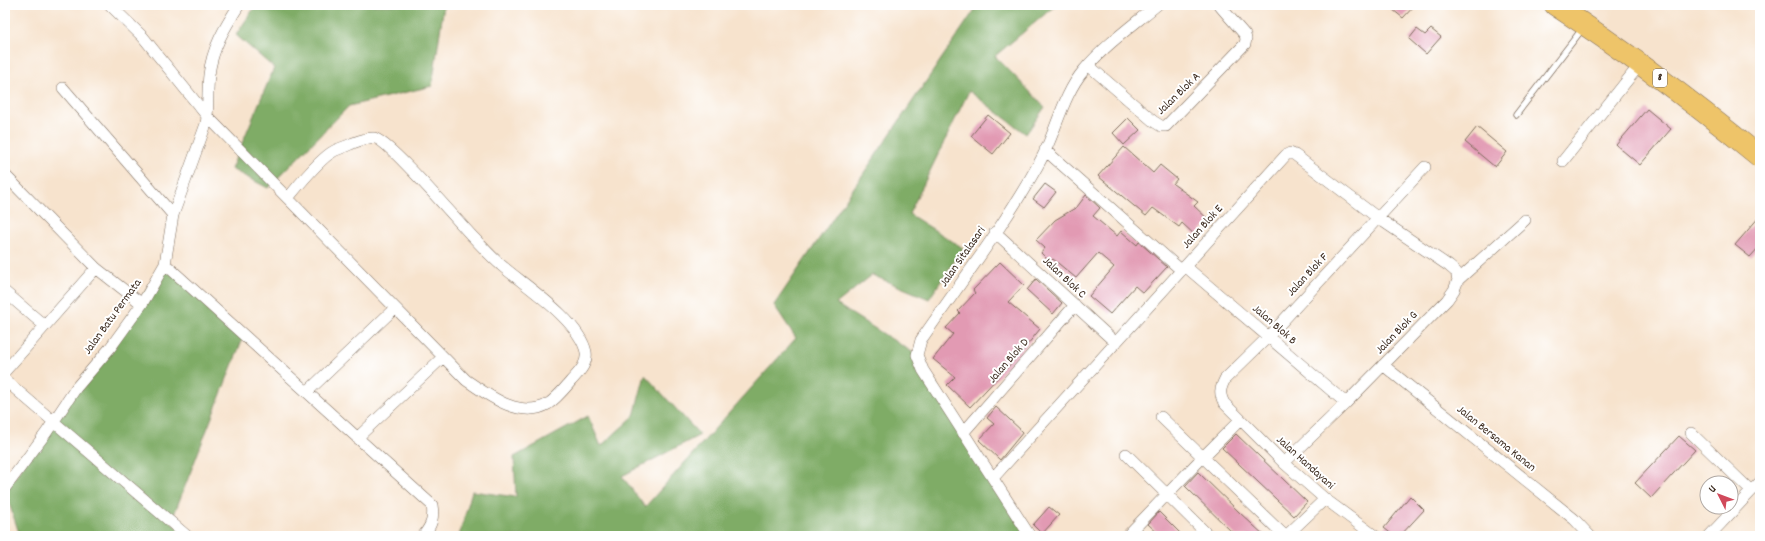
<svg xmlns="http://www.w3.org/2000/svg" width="1765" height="541" font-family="Dekko,sans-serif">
<rect width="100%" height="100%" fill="#fff"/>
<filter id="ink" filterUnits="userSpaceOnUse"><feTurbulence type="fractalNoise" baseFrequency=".025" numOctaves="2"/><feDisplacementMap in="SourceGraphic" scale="8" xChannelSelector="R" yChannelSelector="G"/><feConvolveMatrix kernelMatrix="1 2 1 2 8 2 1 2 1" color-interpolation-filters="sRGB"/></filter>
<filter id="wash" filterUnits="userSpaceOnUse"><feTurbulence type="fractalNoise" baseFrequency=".012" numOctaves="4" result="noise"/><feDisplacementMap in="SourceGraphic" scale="16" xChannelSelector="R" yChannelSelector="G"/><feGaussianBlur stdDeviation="0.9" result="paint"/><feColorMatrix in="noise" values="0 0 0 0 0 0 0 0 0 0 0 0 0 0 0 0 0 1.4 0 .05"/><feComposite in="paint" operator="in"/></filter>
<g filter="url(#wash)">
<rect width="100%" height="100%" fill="#f7e3cd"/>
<path fill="#7fac66" stroke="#5d6b42" d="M256 5H444L432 86 349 106 268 188 231 169 274 68 236 35Z
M978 5H1056L995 56 1045 107 1026 134 969 91 909 214 963 248 929 299 872 275 836 304 917 355 1030 536H459L472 491 516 497 514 457 588 416 601 446 634 416 645 375 700 435 622 476 645 507 796 338 774 305Z
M165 264 244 335 171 522 187 536H20L5 491Z"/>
<g id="blocks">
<path fill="#e29ab3" d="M1387 5H1415L1403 18Z
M1417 29 1425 35 1431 29 1441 37 1426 54 1409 39Z
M1647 109 1671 129 1640 165 1616 145Z
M988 115 1010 133 993 154 971 136Z
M1128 118 1140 130 1124 145 1113 133Z
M1477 127 1507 152 1495 167 1465 142Z
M1124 147 1153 173 1160 165 1177 179 1173 184 1198 202 1194 206 1210 221 1196 236 1182 223 1179 227 1153 208 1146 216 1098 176Z
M1045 184 1056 192 1044 207 1033 199Z
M1086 195 1100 208 1093 216 1117 236 1121 231 1137 245 1139 242 1167 267 1143 293 1135 286 1110 314 1089 296 1114 267 1098 253 1076 278 1053 259 1050 262 1041 253 1045 248 1036 240 1055 220 1077 207Z
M1760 216V246L1750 257 1735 245Z
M1000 262 1024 285 1008 302 1040 329 1019 355 970 407 947 385 955 377 933 359 953 334 946 328 960 313 958 311 975 293 973 290Z
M1036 279 1062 303 1053 314 1027 290Z
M996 407 1023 432 1000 460 979 440 994 424 987 418Z
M1236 434 1307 502 1294 516 1222 448Z
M1679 436 1695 450 1651 498 1635 483Z
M1198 472 1240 513 1265 536H1236L1185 486Z
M1410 496 1424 510 1400 536H1394L1384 528Z
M1049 507 1059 515 1042 534 1033 525Z
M1159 512 1183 536H1161L1148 524Z"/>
</g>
</g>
<g filter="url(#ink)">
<use href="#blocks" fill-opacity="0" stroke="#7d6b5b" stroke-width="1"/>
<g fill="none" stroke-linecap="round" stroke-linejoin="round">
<defs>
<path id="lane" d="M1516 115 1583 28"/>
<path id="street" d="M110 5 143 37 207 116 466 380C488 395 520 420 548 404 556 399 565 388 571 381 578 373 588 364 586 352 579 320 525 286 501 265 490 256 481 245 471 235 458 221 386 138 374 138 367 137 360 141 353 143 347 146 340 148 334 151 320 158 298 186 288 198
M1088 65 1153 121 1161 126H1166L1245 44 1246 39 1245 35 1219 5
M63 88 173 215
M1045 150 1181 270
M1563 161 1641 63
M5 175 96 268 142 304
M995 232 1116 343
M165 264 432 505C434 518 432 525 423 536
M1185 266 1346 403
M5 292 45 326
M1383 365 1574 519 1590 536
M5 371 96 268
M5 380 187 536
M307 392 395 308
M1161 417 1285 536
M963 433 1075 305
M1691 433 1751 491
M357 438 443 357
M1126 454 1209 536
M1284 463 1346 403 1447 300 1454 290 1458 280 1525 220
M993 478 1286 155 1290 153 1295 155 1378 218 1449 266 1456 272 1458 280
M5 488 46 433 76 388 110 348 142 304 165 264 173 215 206 124C209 108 207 91 209 75 212 48 225 27 239 5
M1030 536 923 370 917 355 921 340C961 282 1004 226 1038 165 1056 135 1061 97 1084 70 1105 45 1132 26 1157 5
M1127 536 1199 461 1240 420
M1286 536 1325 499
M1375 536 1325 499 1284 463 1224 403C1219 393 1220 389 1225 379L1268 337 1425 167
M1709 536 1760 482"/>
<path id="highway" d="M1555 5C1627 52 1694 103 1760 157"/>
</defs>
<use href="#lane" stroke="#7d6b5b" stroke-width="7"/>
<use href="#street" stroke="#7d6b5b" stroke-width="12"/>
<use href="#highway" stroke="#7d6b5b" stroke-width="22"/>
<use href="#lane" stroke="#fff" stroke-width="5.5"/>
<use href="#street" stroke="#fff" stroke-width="11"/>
<use href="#highway" stroke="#eec469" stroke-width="21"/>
</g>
</g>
<g text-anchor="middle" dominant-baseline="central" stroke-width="4" stroke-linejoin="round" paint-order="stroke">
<rect fill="#fff" stroke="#766a62" stroke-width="1" x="1653" y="69" width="14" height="18" rx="3"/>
<g font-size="11" font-weight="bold" fill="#3b2a1e">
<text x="1660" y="78">8</text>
</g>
<g font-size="12" fill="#3b2a1e" stroke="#fff">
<text transform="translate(1179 94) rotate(-44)">Jalan Blok A</text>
<text transform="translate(1203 227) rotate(-48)">Jalan Blok E</text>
<text transform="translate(963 257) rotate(-55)">Jalan Sitalasari</text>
<text transform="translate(1308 275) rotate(-47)">Jalan Blok F</text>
<text transform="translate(1064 278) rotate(43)">Jalan Blok C</text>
<text transform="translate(113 317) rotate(-54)">Jalan Batu Permata</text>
<text transform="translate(1274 325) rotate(41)">Jalan Blok B</text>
<text transform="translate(1397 333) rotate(-46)">Jalan Blok G</text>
<text transform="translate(1009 361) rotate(-49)">Jalan Blok D</text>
<text transform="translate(1496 439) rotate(39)">Jalan Bersama Kanan</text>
<text transform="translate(1305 463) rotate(42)">Jalan Handayani</text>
</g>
</g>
<rect width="1765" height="541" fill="none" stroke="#fff" stroke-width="20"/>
<g transform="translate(1719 495) rotate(312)"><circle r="19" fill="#ffffff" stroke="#b1aaa5"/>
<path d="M0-3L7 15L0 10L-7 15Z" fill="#d1495b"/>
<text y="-6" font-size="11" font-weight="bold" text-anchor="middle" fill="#3b2a1e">U</text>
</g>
</svg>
